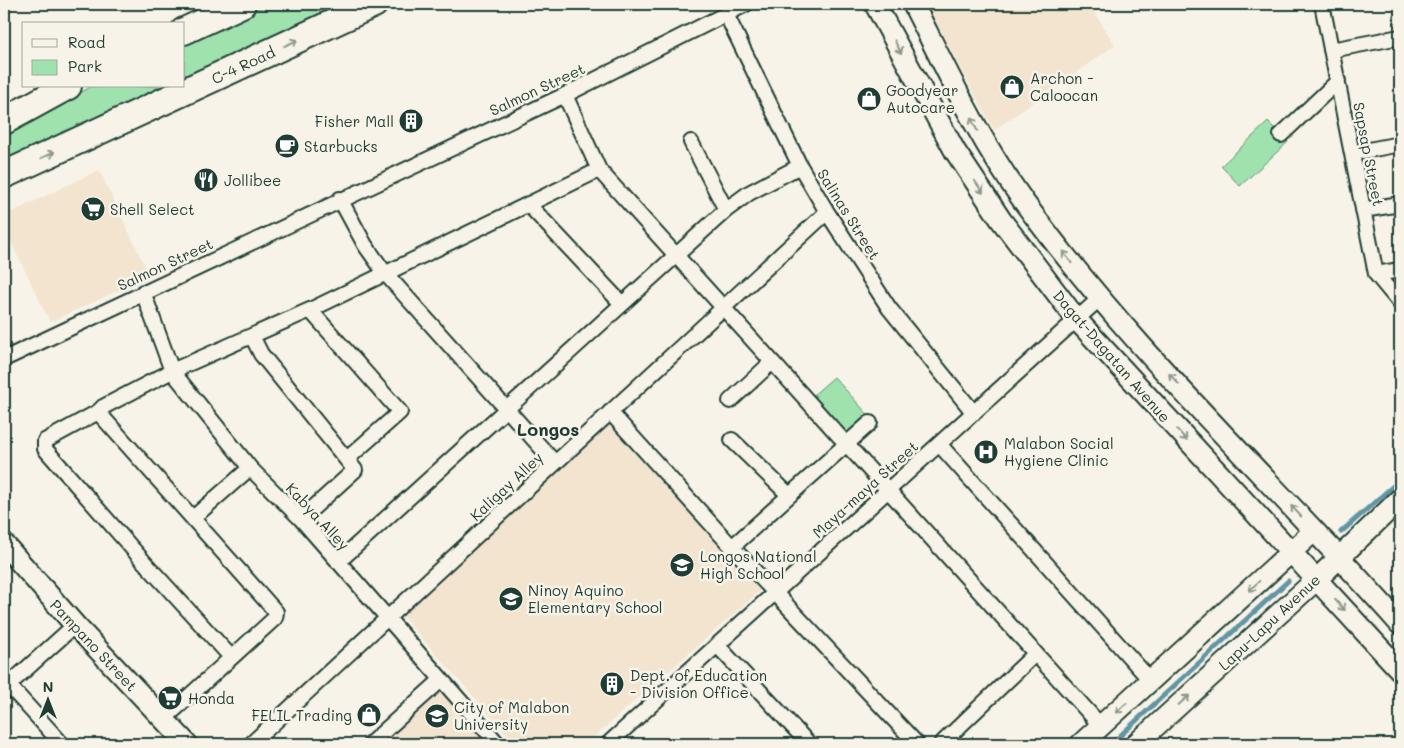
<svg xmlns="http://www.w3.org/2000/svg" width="1404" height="748" font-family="Mali,sans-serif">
<rect width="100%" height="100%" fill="#f7f3e8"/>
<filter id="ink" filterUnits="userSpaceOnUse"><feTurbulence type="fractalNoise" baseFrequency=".02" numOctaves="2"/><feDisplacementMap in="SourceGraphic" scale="10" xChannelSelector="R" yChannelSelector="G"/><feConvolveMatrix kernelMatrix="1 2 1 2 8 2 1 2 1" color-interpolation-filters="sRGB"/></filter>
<g filter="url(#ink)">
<path fill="#f3e4d0" d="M925 4H1089L1115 45 994 130Z
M99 170 150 276 50 322 4 227V216Z
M613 420 762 589 586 744H516L398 611Z
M441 688 489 744H376Z"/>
<path fill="#9fe2ad" stroke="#5f9070" d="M268 4H342L184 79V43Z
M92 86H169L4 165V137Z
M1268 122 1288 142 1240 186 1221 166Z
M834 377 871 418 847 439 810 398Z"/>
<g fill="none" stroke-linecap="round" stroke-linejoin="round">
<path stroke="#6196a4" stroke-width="5" d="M1341 532 1400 480
M1111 744 1288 581"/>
<defs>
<path id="street" d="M1322 4 1376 274 1400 303
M726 14 800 166 827 212 889 308 974 413
M1331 50 1400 37
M565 95 599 170 1101 726
M1281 135 1338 81
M691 142 726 210
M1353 153 1400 144
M340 199 365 245 385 273 555 463
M528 204 622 304
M1363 210 1400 204
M1376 274 1400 270
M143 292 172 371 250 468 301 519 498 744
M310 310 400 412 347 459
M252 336 261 354 355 470 301 519
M4 359 565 95 746 4
M730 401 772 362
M98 412 276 612 275 618 163 720
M610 412 732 547 917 744
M732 440 789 495
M939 444 1151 681
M193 518 250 468
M732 547 870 423
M338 562 726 210 749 193 800 166
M717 645 809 744
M231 657 145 563 45 449V441L98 412 103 407 172 371 310 310 599 170
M4 680 62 744
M4 689 75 625
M251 744 827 212
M370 744 441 680
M608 744 1099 299
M941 744 1035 654"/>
<path id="secondary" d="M875 4 955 151 1001 220 1077 320 1400 670
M913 4C947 71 979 140 1024 202 1135 354 1275 483 1400 624
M4 544 75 625 187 744
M1081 744 1314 531
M1136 744 1316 580 1400 499"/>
<path id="highway" d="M184 31 242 4
M4 121 68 86
M4 175 374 4"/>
</defs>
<use href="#street" stroke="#1f3d34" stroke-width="18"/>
<use href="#secondary" stroke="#1f3d34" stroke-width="24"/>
<use href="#highway" stroke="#1f3d34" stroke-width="30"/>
<use href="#street" stroke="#f7f3e8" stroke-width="14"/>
<use href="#secondary" stroke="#f7f3e8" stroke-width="20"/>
<use href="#highway" stroke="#f7f3e8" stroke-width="26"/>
</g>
<defs><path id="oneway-shaft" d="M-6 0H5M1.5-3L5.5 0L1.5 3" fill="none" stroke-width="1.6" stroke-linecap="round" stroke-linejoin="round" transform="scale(1.25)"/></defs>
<g stroke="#8b988e">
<use href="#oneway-shaft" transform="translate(291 43) rotate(-25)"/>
<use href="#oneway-shaft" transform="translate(898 47) rotate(62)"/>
<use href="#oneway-shaft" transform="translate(974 124) rotate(-117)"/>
<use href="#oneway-shaft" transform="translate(48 155) rotate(-25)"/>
<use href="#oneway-shaft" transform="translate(979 187) rotate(56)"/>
<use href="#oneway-shaft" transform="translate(1067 257) rotate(-128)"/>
<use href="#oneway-shaft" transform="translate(1174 379) rotate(-133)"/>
<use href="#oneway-shaft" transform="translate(1182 435) rotate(48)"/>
<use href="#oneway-shaft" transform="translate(1296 511) rotate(-133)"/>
<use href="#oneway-shaft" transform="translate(1254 586) rotate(137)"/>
<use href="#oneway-shaft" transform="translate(1340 605) rotate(47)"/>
<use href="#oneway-shaft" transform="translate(1184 700) rotate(-42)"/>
<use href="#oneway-shaft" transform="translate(1121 708) rotate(138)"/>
</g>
</g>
<defs>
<symbol id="shop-disc" viewBox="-11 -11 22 22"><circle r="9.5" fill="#1f3d34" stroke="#f7f3e8"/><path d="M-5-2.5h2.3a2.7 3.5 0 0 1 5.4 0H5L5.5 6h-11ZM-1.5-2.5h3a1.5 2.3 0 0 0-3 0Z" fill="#fff"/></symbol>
<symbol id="building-disc" viewBox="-11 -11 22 22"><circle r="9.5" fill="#1f3d34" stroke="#f7f3e8"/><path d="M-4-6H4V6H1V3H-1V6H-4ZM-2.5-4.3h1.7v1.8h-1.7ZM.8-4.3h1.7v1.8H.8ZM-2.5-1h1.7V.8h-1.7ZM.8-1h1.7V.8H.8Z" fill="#fff"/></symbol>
<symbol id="cafe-disc" viewBox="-11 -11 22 22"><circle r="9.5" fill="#1f3d34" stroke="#f7f3e8"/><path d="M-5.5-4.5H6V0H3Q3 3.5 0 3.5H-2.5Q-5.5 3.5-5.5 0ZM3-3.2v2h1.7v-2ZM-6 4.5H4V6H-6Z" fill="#fff"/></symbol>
<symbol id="restaurant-disc" viewBox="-11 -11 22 22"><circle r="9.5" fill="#1f3d34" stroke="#f7f3e8"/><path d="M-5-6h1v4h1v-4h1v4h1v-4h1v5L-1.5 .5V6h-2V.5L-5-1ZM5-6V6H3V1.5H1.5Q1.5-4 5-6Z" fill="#fff"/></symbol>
<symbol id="supermarket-disc" viewBox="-11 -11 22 22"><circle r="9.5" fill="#1f3d34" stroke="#f7f3e8"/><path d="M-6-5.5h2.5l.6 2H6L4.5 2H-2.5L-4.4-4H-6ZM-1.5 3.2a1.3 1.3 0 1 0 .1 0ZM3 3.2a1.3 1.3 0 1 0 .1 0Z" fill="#fff"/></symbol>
<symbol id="hospital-disc" viewBox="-11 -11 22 22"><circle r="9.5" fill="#1f3d34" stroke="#f7f3e8"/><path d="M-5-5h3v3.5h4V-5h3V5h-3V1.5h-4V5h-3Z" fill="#fff"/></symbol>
<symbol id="school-disc" viewBox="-11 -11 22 22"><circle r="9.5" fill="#1f3d34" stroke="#f7f3e8"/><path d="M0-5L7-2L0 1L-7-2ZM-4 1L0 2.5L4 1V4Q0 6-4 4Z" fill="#fff"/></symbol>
<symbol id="university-disc" viewBox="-11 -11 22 22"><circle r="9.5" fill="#1f3d34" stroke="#f7f3e8"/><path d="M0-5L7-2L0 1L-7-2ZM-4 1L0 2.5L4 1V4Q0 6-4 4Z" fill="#fff"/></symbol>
</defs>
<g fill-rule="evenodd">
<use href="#shop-disc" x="998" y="73" width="28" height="28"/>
<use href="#shop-disc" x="855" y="85" width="28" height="28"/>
<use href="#building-disc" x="397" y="107" width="28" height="28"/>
<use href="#cafe-disc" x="273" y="132" width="28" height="28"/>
<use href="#restaurant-disc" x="192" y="166" width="28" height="28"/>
<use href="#supermarket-disc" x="79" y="195" width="28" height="28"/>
<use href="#hospital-disc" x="972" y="438" width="28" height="28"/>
<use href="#school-disc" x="668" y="551" width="28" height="28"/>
<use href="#school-disc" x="497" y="585" width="28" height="28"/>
<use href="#building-disc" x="598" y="670" width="28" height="28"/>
<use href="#supermarket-disc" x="156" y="684" width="28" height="28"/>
<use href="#shop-disc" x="355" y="701" width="28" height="28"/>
<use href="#university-disc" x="423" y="702" width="28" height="28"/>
</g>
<g text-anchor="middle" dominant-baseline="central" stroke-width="5" stroke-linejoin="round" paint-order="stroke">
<g font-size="15" fill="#1f3d34" stroke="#f7f3e8">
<text transform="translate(243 65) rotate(-25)">C-4 Road</text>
<text transform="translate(537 89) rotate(-25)">Salmon Street</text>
<text transform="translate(1369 154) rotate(79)">Sapsap Street</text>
<text transform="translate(849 214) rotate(58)">Salinas Street</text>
<text transform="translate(165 264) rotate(-25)">Salmon Street</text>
<text transform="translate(1112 356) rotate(49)">Dagat-Dagatan Avenue</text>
<text transform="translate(506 486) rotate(-43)">Kaligay Alley</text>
<text transform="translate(865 489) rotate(-42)">Maya-maya Street</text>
<text transform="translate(318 516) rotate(47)">Kabya Alley</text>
<text transform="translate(1269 622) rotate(-43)">Lapu-Lapu Avenue</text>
<text transform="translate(94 645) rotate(47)">Pampano Street</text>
</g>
<g font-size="15" fill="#1f3d34" stroke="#f7f3e8" text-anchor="start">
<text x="1030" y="78">Archon -<tspan x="1030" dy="17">Caloocan</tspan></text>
<text x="886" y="90">Goodyear<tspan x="886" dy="17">Autocare</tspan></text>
<text x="394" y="121" text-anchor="end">Fisher Mall</text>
<text x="304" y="146">Starbucks</text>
<text x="224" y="180">Jollibee</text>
<text x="110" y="209">Shell Select</text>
<text x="1004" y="443">Malabon Social<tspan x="1004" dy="17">Hygiene Clinic</tspan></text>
<text x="700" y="556">Longos National<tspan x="700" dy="17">High School</tspan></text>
<text x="528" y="590">Ninoy Aquino<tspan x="528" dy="17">Elementary School</tspan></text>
<text x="630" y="675">Dept. of Education<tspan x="630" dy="17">- Division Office</tspan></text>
<text x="188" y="698">Honda</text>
<text x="454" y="707">City of Malabon<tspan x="454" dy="17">University</tspan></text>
<text x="352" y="715" text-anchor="end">FELIL Trading</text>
</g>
<g font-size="18" font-weight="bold" fill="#1f3d34" stroke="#f7f3e8">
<text x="548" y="429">Longos</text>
</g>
</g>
<rect width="1404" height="748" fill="none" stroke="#f7f3e8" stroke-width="20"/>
<rect x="10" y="10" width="1384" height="728" fill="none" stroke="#1f3d34" stroke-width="2" filter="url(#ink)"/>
<rect x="22" y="22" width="162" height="65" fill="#f7f3e8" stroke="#a1aaa0"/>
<rect x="32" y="39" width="25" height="8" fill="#f7f3e8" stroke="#a1aaa0"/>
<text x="68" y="48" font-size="15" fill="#1f3d34">Road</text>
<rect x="32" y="60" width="25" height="15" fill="#9fe2ad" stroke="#a1aaa0"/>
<text x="68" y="72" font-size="15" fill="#1f3d34">Park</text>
<g transform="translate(48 700)" stroke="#f7f3e8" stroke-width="4" paint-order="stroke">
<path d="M0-4L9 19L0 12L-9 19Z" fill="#1f3d34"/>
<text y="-8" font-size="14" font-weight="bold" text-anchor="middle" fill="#1f3d34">N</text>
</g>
</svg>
